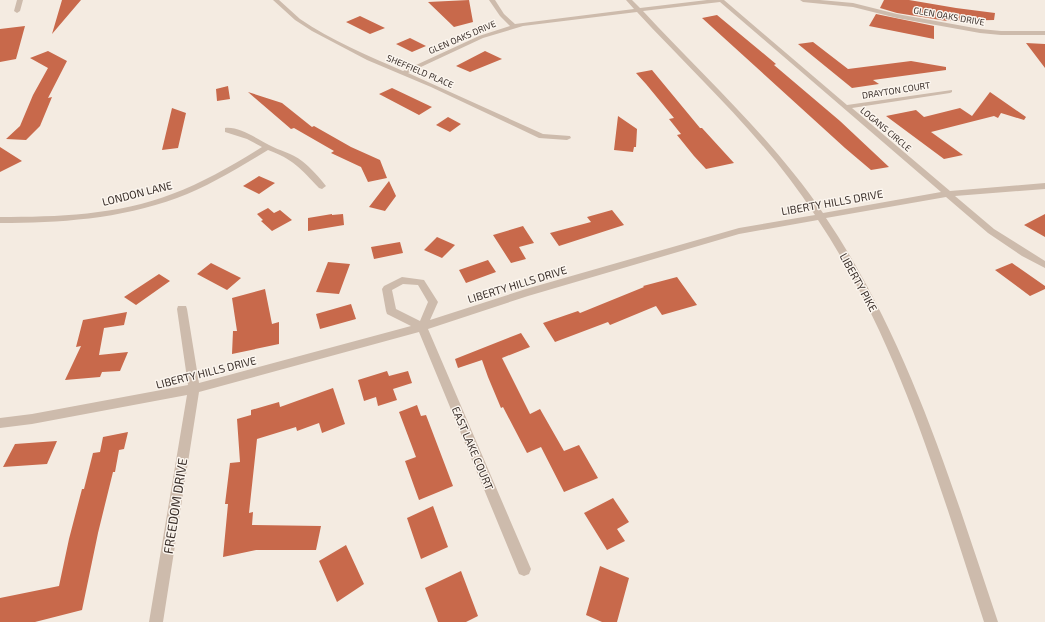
<svg xmlns="http://www.w3.org/2000/svg" width="1045" height="622" font-family="'Exo 2',sans-serif">
<rect width="100%" height="100%" fill="#f4ebe1"/>
<path fill="#c8694b" d="M62 0H81L52 34Z
M469 0 473 22 454 27 428 2Z
M884 0H909L956 8 995 13 994 20 947 21 897 13 880 8Z
M876 14 934 26V39L869 26Z
M717 15 776 64 774 65 840 121 889 167 871 170 845 148 702 18Z
M360 16 385 28 370 34 346 22Z
M25 26 16 59 0 62V29Z
M410 38 426 46 412 52 396 44Z
M813 42 848 69 911 61 946 67V70L873 80 879 84 852 88 798 44Z
M1026 43 1045 44V68Z
M48 51 67 61 48 98 52 97 40 126 26 140 6 139 20 126 33 95 48 68 30 58Z
M485 51 502 59 470 72 456 66Z
M652 70 700 128H702L734 163 706 169 694 156 677 135 681 134 669 119 674 118 646 84 636 73Z
M228 86 230 99 217 101 216 89Z
M392 88 432 107 419 115 379 94Z
M248 92 282 103 312 127 314 126 351 147 380 160 387 178 368 182 361 167 331 153 334 151 294 128 291 129Z
M990 92 1026 117 1024 120 1001 113 998 118 994 116 931 132 963 155 944 159 886 116 916 110 924 117 960 108 972 116Z
M172 108 186 113 178 148 162 150Z
M618 116 637 129 636 147H634L633 152 614 150Z
M448 117 461 124 450 132 436 125Z
M0 147 22 161 0 172Z
M259 176 275 183 259 194 243 186Z
M389 181 396 196 385 211 369 207Z
M268 208 274 213 280 210 292 220 272 231 261 221 263 220 257 214Z
M612 210 624 225 559 246 550 233 591 222 587 217Z
M332 214V215L343 214 344 225 308 231V218Z
M1045 214V237L1024 225Z
M523 226 534 243 519 247 526 259 511 263 493 235Z
M437 237 455 245 442 258 424 250Z
M400 242 403 253 374 259 371 247Z
M488 260 496 272 466 283 459 270Z
M328 262 350 264 339 294 316 292Z
M211 263 241 278 227 290 197 274Z
M1012 263 1045 286V289L1030 296 995 270Z
M159 274 170 281 136 305 124 297Z
M677 277 697 305 662 315 656 306 610 325 608 322 555 342 543 323 578 311 580 313 644 287 643 286Z
M265 289 272 324 279 322V344L232 354 233 331H237L232 298Z
M351 304 356 319 320 329 316 314Z
M127 312 124 325 104 328 99 355 128 352 120 371 102 372 100 377 65 380 81 346 76 347 83 320Z
M521 333 530 347 502 358 530 414 540 409 564 451 579 445 598 478 564 492 541 447 527 453 503 407 501 408 488 377 482 360 458 368 455 359Z
M387 371 389 376 408 371 412 383 393 389 397 400 378 406 376 397 364 401 358 380Z
M333 388 345 424 322 433 319 423 297 431 296 427 257 439 249 513 253 512 252 525 321 526 316 550H256L223 557 228 504H225L230 463 240 462 237 419 251 415V410L279 402 280 407Z
M417 405 421 416 426 415 453 486 419 500 405 461 416 457 399 412Z
M128 432 124 449 119 450 115 472H113L98 533 82 610 35 622H0V598L59 586 69 539 82 489H84L93 453 100 452 103 437Z
M57 441 47 464 3 467 15 444Z
M613 498 629 522 617 529 625 541 607 550 584 513Z
M433 506 448 547 421 559 407 518Z
M346 545 364 584 337 602 319 561Z
M600 566 629 578 617 622H602L586 615Z
M461 571 478 616 466 622H438L425 588Z"/>
<g fill="none" stroke-linecap="round" stroke-linejoin="round">
<path fill="#cdbbac" fill-rule="evenodd" d="M17 0H23L20 11 17 13 14 11Z
M273 0H279C286 6 293 13 300 19 331 40 368 56 403 71L479 36 510 26 500 16 489 0H495L504 14 515 24 634 9 626 0H632L640 8 707 0H724L847 105 952 90V92L950 93 852 108 950 191 1045 183V189L955 196 994 229 1045 261V268L1022 256 988 233 946 197 826 218C909 341 951 483 998 622H984C939 484 899 342 818 220L739 234 528 296 428 329 531 569 529 574 524 576 519 574 419 332 199 392 163 622H149L187 395 32 424 0 428V418L32 414 188 385 177 309 178 306H186L187 309 199 383 411 326 387 314 386 311 382 289 384 286 402 277 424 280 438 302 430 320 526 289 739 228 815 215C766 139 698 78 637 12L523 26 483 38 408 73 543 134 570 136 571 138 567 140 539 138 431 87 367 60 312 31 295 20ZM720 2 941 192 823 213C772 138 704 77 643 11ZM403 284 418 285 428 302 420 321 396 309 392 290Z
M800 0H820L853 3 897 14 980 29 1001 31H1045V35H1001L980 33 897 18 853 7 803 2Z
M225 128C238 126 258 139 269 145 280 151 292 153 302 161 311 168 320 178 326 186L322 189 319 188C301 169 293 159 268 150 238 168 209 186 177 198 120 219 59 223 0 223V217C57 217 118 215 172 194 204 182 233 165 262 147L247 139 225 132Z"/>
</g>
<g text-anchor="middle" dominant-baseline="central" stroke-width="3" stroke-linejoin="round" paint-order="stroke">
<g font-size="9" fill="#3b302b" stroke="#fbf5ee">
<text transform="translate(949 16) rotate(10)">GLEN OAKS DRIVE</text>
<text transform="translate(462 37) rotate(-23)">GLEN OAKS DRIVE</text>
<text transform="translate(420 71) rotate(23)">SHEFFIELD PLACE</text>
<text transform="translate(896 90) rotate(-9)">DRAYTON COURT</text>
<text transform="translate(886 129) rotate(40)">LOGANS CIRCLE</text>
</g>
<g font-size="11" fill="#3b302b" stroke="#fbf5ee">
<text transform="translate(137 193) rotate(-14)">LONDON LANE</text>
<text transform="translate(832 202) rotate(-10)">LIBERTY HILLS DRIVE</text>
<text transform="translate(859 282) rotate(61)">LIBERTY PIKE</text>
<text transform="translate(517 284) rotate(-17)">LIBERTY HILLS DRIVE</text>
<text transform="translate(206 372) rotate(-14)">LIBERTY HILLS DRIVE</text>
<text transform="translate(473 448) rotate(67)">EAST LAKE COURT</text>
</g>
<g font-size="13" fill="#3b302b" stroke="#fbf5ee">
<text transform="translate(175 506) rotate(-81)">FREEDOM DRIVE</text>
</g>
</g>
</svg>
